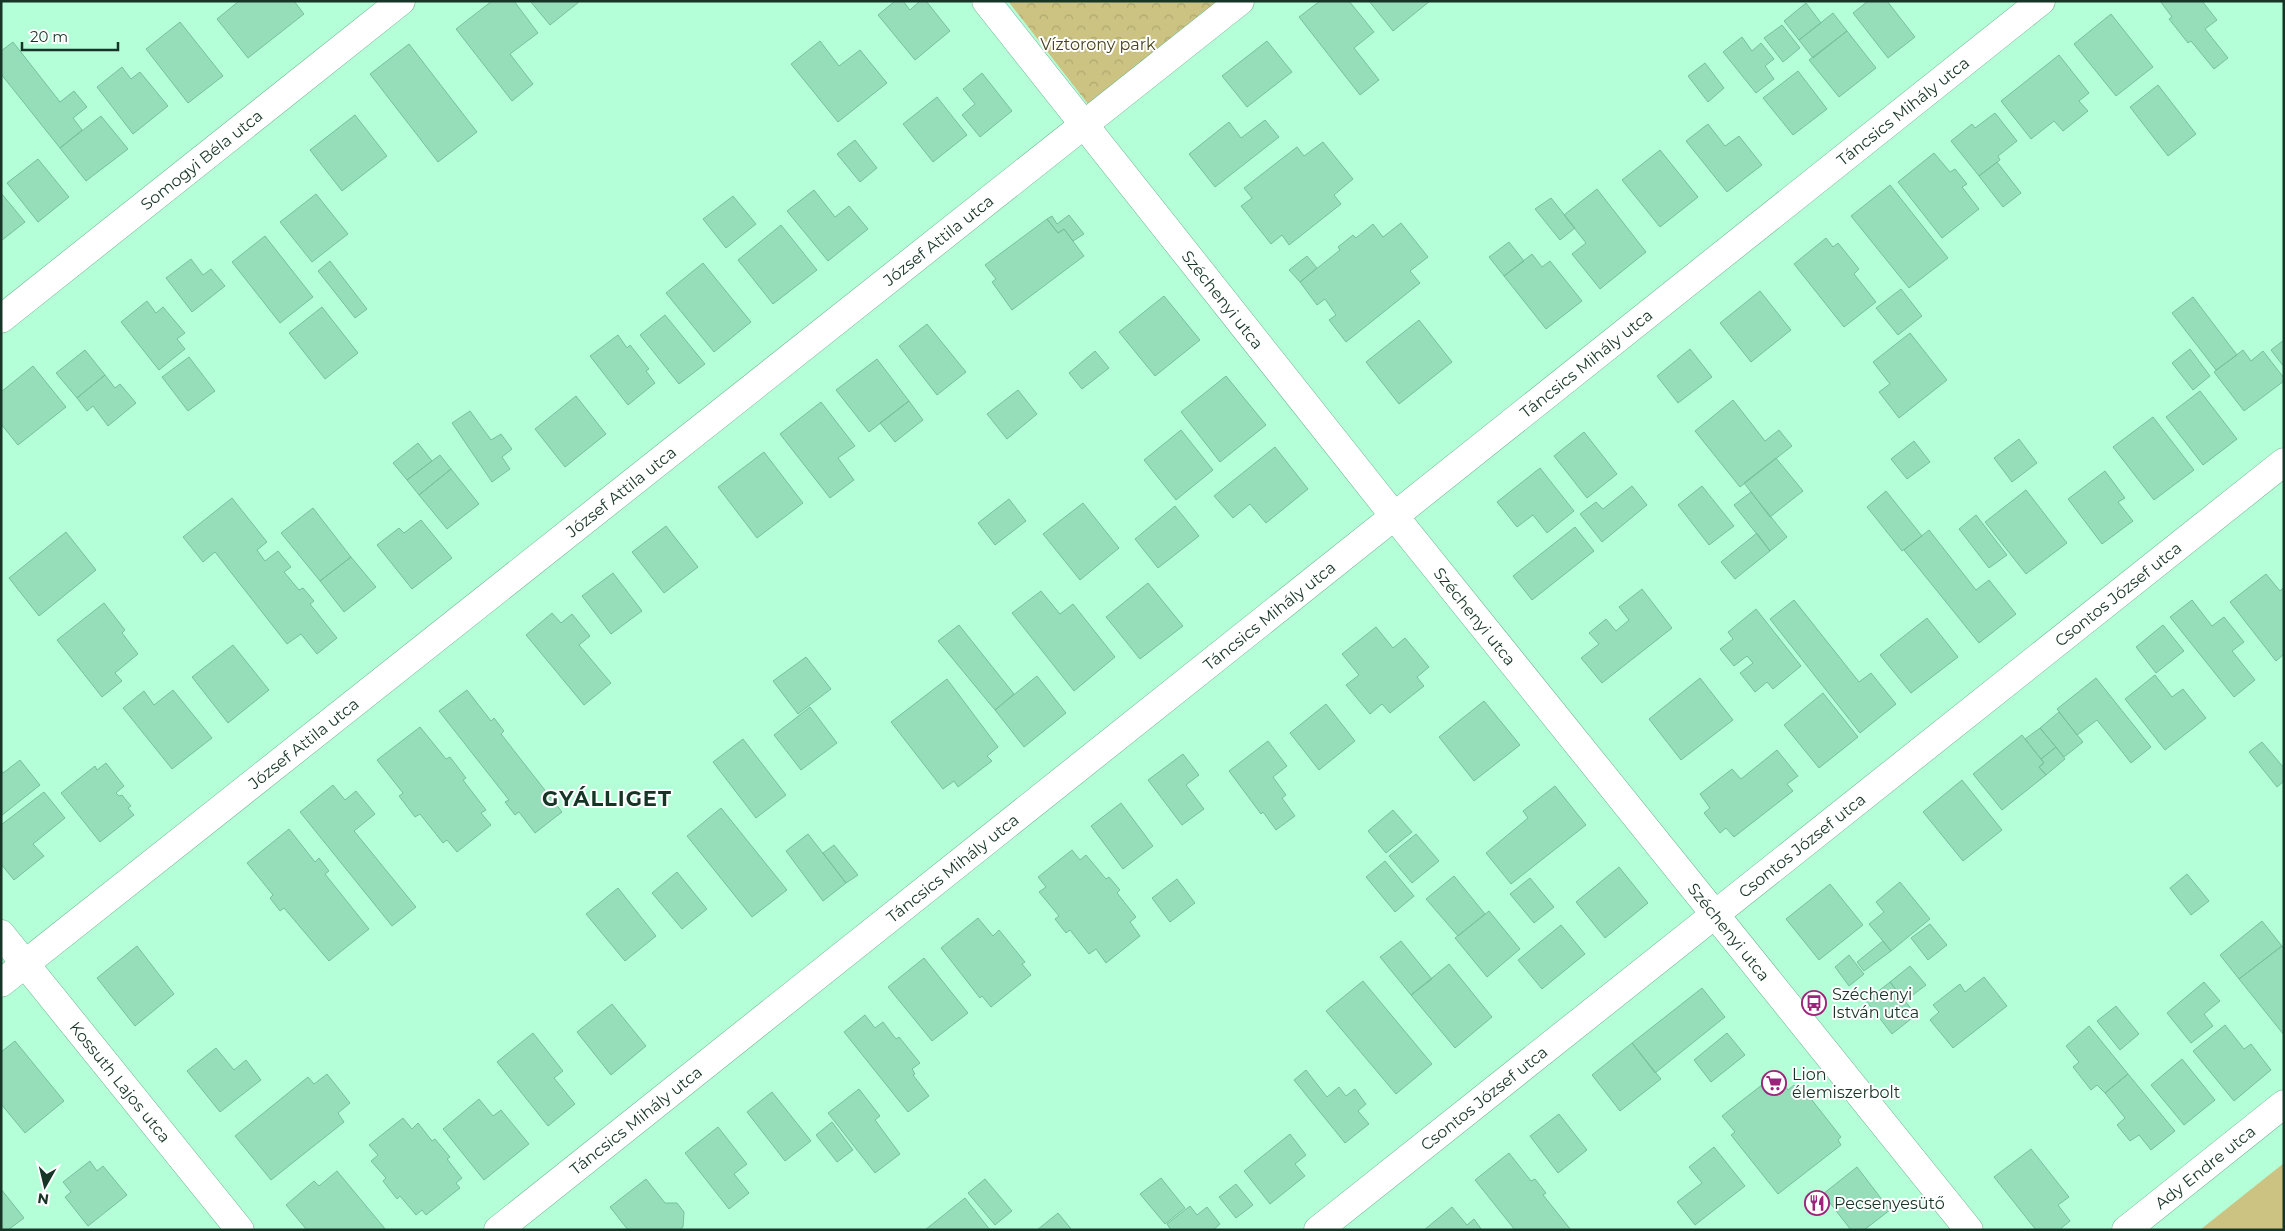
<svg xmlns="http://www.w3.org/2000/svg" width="2285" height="1231" font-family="Montserrat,sans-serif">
<defs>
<pattern id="park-crowns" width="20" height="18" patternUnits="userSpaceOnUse" patternTransform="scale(1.25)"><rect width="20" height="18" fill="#ccc382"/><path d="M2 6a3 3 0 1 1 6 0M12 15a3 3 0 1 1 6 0" fill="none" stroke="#aea870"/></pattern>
</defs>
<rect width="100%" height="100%" fill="#b4fed8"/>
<path fill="#ccc382" d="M2284 1163V1230H2200Z"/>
<path fill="url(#park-crowns)" d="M1008 1H1220L1091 108Z"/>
<path fill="#95deb9" stroke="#77c09c" d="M239 1H294L304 14 248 58 217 19Z
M492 1H514L538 33 510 54 533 84 512 101 456 29Z
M530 1H578L579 2 550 25Z
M895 1H903L910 10 920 1H926L950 31 915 60 878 15Z
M1320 1H1349L1374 32 1354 48 1379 80 1360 95 1299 17Z
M1369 1H1430L1393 31Z
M1868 1H1887L1915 37 1888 58 1853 13Z
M2160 1H2202L2217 20 2205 29 2228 58 2214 69 2191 41 2188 43 2169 19 2172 17Z
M1806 3 1821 23 1799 40 1784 21Z
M1833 13 1847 31 1813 58 1799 40Z
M2111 14 2153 67 2116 96 2074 44Z
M180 22 223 76 188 103 146 49Z
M1782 25 1800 48 1783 62 1764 38Z
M1847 31 1876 68 1839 97 1809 60Z
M1742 37 1752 51 1761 43 1774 59 1765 66 1774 79 1756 93 1723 52Z
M820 41 839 66 860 50 887 83 838 122 791 64Z
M1267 41 1292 72 1247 107 1222 76Z
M13 42 60 102 74 91 87 107 73 118 82 130 60 148 1 74V51Z
M409 44 477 132 438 162 370 74Z
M2059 55 2089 93 2079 101 2088 111 2063 131 2054 121 2031 139 2001 101Z
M1705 63 1724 88 1708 102 1688 76Z
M122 67 131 79 140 72 168 106 133 134 97 87Z
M1798 71 1827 109 1793 135 1763 98Z
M982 73 1012 111 980 137 962 115 975 104 963 89Z
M2158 85 2196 134 2168 156 2130 107Z
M937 97 967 135 933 162 903 124Z
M1995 113 2017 141 1998 156 2000 160 1979 176 1951 141 1972 124 1975 128Z
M355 115 387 156 342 191 310 150Z
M101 116 128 149 86 181 60 148Z
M1265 120 1279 137 1215 187 1189 154 1229 122 1241 138Z
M1708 124 1725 146 1739 136 1762 165 1727 192 1686 141Z
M855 140 877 168 860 182 837 154Z
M1323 142 1353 179 1334 195 1341 204 1289 245 1282 235 1271 244 1241 206 1252 198 1244 188 1297 147 1304 156Z
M1660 150 1698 197 1660 227 1622 180Z
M1934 153 1950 172 1955 169 1967 184 1962 187 1979 209 1942 238 1898 182Z
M38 159 69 197 38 222 7 183Z
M1997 162 2021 193 2003 207 1979 176Z
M1890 185 1948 258 1909 288 1851 216Z
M1597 189 1646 252 1600 289 1572 254 1586 243 1564 215Z
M814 190 835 217 849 206 868 229 828 261 787 211Z
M1 193 25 222 1 241Z
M316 194 348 234 312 262 280 222Z
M733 196 756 224 726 248 703 219Z
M1551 198 1575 228 1560 240 1535 209Z
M1069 215 1084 234 1073 241 1064 229 1058 233 1047 219 1052 216 1057 224Z
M1047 219 1058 233 1064 229 1084 256 1012 310 992 282 996 279 985 265Z
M1401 223 1428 257 1410 271 1420 283 1346 342 1329 320 1336 315 1325 299 1317 305 1300 282 1340 250 1338 247 1353 235 1356 238 1373 224 1383 237Z
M781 225 817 270 773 304 738 260Z
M265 236 313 297 280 323 232 262Z
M1826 238 1833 247 1838 243 1859 269 1854 274 1876 302 1844 327 1794 264Z
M1509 242 1524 261 1504 276 1489 257Z
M1532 254 1542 267 1550 261 1582 301 1546 329 1504 276Z
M1307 256 1317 268 1300 282 1289 270Z
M191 259 203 275 211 269 225 286 192 312 166 278Z
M330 261 367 309 355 318 318 271Z
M703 263 751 322 714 352 666 293Z
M1901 289 1922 316 1898 335 1876 308Z
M1760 291 1791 330 1751 362 1720 323Z
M1164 296 1200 340 1155 376 1119 332Z
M2193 297 2237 355 2216 370 2172 313Z
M147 301 156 313 163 307 185 333 177 339 185 349 159 370 121 322Z
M322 307 358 353 325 379 289 333Z
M665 315 705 364 679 384 640 335Z
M1419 320 1452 362 1399 404 1366 362Z
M927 324 966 372 937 395 899 346Z
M1910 333 1947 380 1899 418 1879 392 1890 384 1873 362Z
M618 335 627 348 630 345 649 369 646 371 655 383 628 405 590 356Z
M2284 340V367L2271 350Z
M1690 349 1712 377 1678 403 1657 376Z
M2190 349 2210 376 2193 390 2172 363Z
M85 350 105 375 77 398 56 373Z
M2243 350 2251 361 2263 351 2284 378V381L2244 411 2214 372Z
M1095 351 1109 368 1082 389 1069 373Z
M189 357 215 391 188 411 162 377Z
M877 359 909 401 869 432 836 390Z
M33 366 66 407 18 445 1 424V392Z
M105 375 115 388 120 384 136 403 108 426 93 406 87 411 77 398Z
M1226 376 1266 425 1220 462 1181 412Z
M1018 390 1037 414 1007 439 987 414Z
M2200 391 2237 439 2203 465 2166 417Z
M576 396 606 434 565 467 535 429Z
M1733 400 1765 441 1779 430 1792 446 1740 487 1695 431Z
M909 401 923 420 895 442 880 423Z
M821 402 855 446 838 458 854 480 830 498 780 434Z
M470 411 491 440 501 434 512 449 502 457 510 469 492 482 452 423Z
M2153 417 2194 470 2154 500 2113 447Z
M1181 430 1213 470 1176 500 1144 460Z
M1584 432 1617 474 1587 498 1554 456Z
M2019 439 2037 463 2012 482 1994 458Z
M1914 441 1930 462 1907 479 1891 459Z
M418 443 432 461 407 480 393 463Z
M1275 447 1308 489 1266 523 1250 504 1233 518 1214 496Z
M764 452 803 503 757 538 718 487Z
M440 455 451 469 419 495 407 480Z
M1776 458 1803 491 1770 517 1744 483Z
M1540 468 1574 511 1547 533 1533 515 1517 527 1497 502Z
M451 469 479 504 447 529 419 495Z
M2105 471 2125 498 2118 502 2133 521 2102 544 2068 499Z
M1632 486 1647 505 1602 542 1580 514 1596 502 1603 509Z
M1702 486 1734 526 1709 545 1678 505Z
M2026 490 2067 543 2026 574 1985 522Z
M1886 491 1922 536 1902 551 1867 507Z
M1751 492 1787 537 1770 551 1734 505Z
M232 498 267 542 257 550 265 561 278 551 291 567 284 572 299 590 303 588 314 601 310 604 337 638 317 654 301 634 287 644 215 552 203 562 183 537Z
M1009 499 1026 521 995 545 978 523Z
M1083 503 1119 548 1080 580 1043 534Z
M1175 506 1199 536 1158 568 1135 539Z
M313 508 351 557 320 581 281 533Z
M1976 515 2007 555 1989 568 1959 529Z
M421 520 452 558 412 589 377 545 399 528 404 533Z
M666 526 698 567 664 593 632 552Z
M1575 527 1594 551 1532 600 1513 576Z
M1929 530 1976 590 1989 580 2016 614 1979 643 1904 550Z
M66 532 96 570 39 616 9 578Z
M1757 533 1770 551 1735 579 1721 562Z
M351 557 376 587 344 612 320 581Z
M613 573 642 611 611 634 582 596Z
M2266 574 2280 591 2284 587V654L2276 661 2230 602Z
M1148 583 1183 626 1140 659 1106 617Z
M1642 589 1672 628 1602 683 1581 658 1599 644 1589 633 1606 619 1616 631 1629 620 1619 607Z
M1041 591 1060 614 1073 604 1115 657 1074 691 1012 613Z
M1794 600 1859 682 1871 673 1896 704 1860 733 1770 619Z
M2192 600 2212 626 2224 617 2244 642 2232 651 2255 680 2234 697 2170 617Z
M104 603 125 630 122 633 138 654 115 673 122 681 102 697 57 640Z
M1756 609 1801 666 1773 689 1767 682 1755 692 1740 673 1753 663 1747 656 1734 666 1720 649 1733 639 1728 632Z
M552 613 561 623 572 614 590 636 579 645 611 683 584 705 526 635Z
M1927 618 1958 657 1911 693 1880 655Z
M959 625 1014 694 995 710 938 641Z
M2163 625 2184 651 2156 673 2136 647Z
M1376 627 1393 648 1405 638 1429 667 1417 677 1424 686 1390 713 1382 704 1370 714 1346 685 1359 675 1342 654Z
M233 645 269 690 228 723 192 677Z
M806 657 831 689 798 714 773 681Z
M2155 675 2172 697 2183 689 2206 718 2165 750 2125 699Z
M1037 676 1066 713 1024 747 995 710Z
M1700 678 1733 720 1681 760 1649 719Z
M2096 678 2151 747 2131 763 2097 720 2077 735 2057 709Z
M947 679 998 747 987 756 992 761 958 787 954 781 943 789 891 722Z
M173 690 212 738 172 769 123 708 144 691 154 705Z
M467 690 491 721 494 718 504 731 501 734 562 812 535 833 519 812 515 815 505 802 509 800 439 711Z
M1823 693 1858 737 1819 768 1784 725Z
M1484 701 1520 745 1474 781 1439 737Z
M1326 704 1355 741 1319 770 1290 733Z
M810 707 837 743 801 770 774 735Z
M2059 712 2083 742 2064 757 2040 728Z
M420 727 446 759 450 757 466 778 463 780 486 810 481 813 491 825 457 852 447 840 443 843 420 814 415 817 399 796 403 793 377 760Z
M2040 728 2056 747 2041 759 2025 739Z
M2022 735 2044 763 2039 767 2046 775 2002 810 1973 774Z
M743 739 786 795 756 818 713 762Z
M1268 741 1287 766 1273 777 1286 795 1282 798 1295 816 1276 830 1263 812 1261 814 1229 771Z
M2262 742 2284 768V781L2277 787 2249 752Z
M2056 747 2065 759 2046 775 2039 767 2044 763 2041 759Z
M1777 750 1798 776 1787 784 1793 791 1734 837 1726 828 1720 833 1704 813 1710 808 1700 794 1732 769 1741 779Z
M1183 754 1199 775 1186 785 1204 809 1182 825 1148 780Z
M20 760 40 785 1 816V770L3 773Z
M106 763 124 786 116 793 119 796 122 795 131 806 128 808 134 815 100 842 61 793 95 766 97 770Z
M1962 780 2002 830 1963 861 1923 812Z
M333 785 345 800 356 791 375 814 354 831 416 907 392 926 300 812Z
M1555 786 1586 825 1511 884 1486 853 1528 818 1523 811Z
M44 792 65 818 33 844 44 856 14 880 1 864V825Z
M1121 803 1153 846 1123 869 1091 826Z
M721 808 787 890 752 917 687 836Z
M1393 810 1412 832 1386 853 1368 831Z
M289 829 315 862 319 858 329 871 325 874 369 929 329 961 284 908 280 911 270 898 273 895 247 863Z
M808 834 846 883 823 901 786 851Z
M1416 834 1439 861 1412 883 1389 856Z
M834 845 858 875 846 883 823 853Z
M1072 850 1080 860 1086 855 1106 879 1109 877 1120 890 1117 893 1136 917 1130 922 1140 936 1106 963 1096 949 1089 954 1070 930 1066 933 1055 919 1059 916 1039 892 1046 887 1038 877Z
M1385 861 1414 896 1395 912 1366 877Z
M1619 867 1648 903 1605 938 1576 902Z
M677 872 707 909 682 929 652 893Z
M2187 874 2209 901 2191 915 2170 888Z
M1454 876 1485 914 1458 936 1426 899Z
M1530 878 1554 907 1534 923 1510 894Z
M1177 879 1195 903 1170 922 1152 898Z
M1900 882 1930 919 1891 951 1869 924 1884 912 1876 902Z
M1830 884 1863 925 1819 960 1786 919Z
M618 888 656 936 625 961 586 914Z
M1489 911 1520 949 1487 977 1455 938Z
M978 918 993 936 999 930 1025 962 1022 964 1031 975 991 1007 982 996 980 998 941 948Z
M2262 921 2282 946 2239 979 2220 955Z
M1930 924 1947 945 1928 960 1911 938Z
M1561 925 1585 954 1542 989 1518 960Z
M1401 941 1432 979 1411 995 1380 957Z
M1883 941 1891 951 1864 971 1857 962Z
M137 946 174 994 135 1026 97 978Z
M2282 946 2284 949V1035L2239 979Z
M1849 955 1864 974 1849 986 1835 967Z
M924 958 968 1013 932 1041 888 987Z
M1449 964 1492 1017 1455 1048 1411 995Z
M1910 966 1926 985 1905 1001 1890 982Z
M1984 977 2007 1006 1953 1048 1930 1020 1939 1012 1933 1005 1960 984 1965 992Z
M1363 981 1432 1064 1396 1094 1326 1011Z
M1890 982 1916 1015 1892 1034 1866 1001Z
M2204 982 2220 1001 2204 1014 2213 1026 2191 1043 2167 1013Z
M1702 988 1725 1017 1655 1073 1632 1043Z
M612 1004 646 1046 611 1075 577 1032Z
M2116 1006 2139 1034 2120 1050 2097 1021Z
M865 1015 875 1028 883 1022 896 1039 899 1037 920 1063 912 1069 915 1074 913 1075 929 1096 908 1112 844 1032Z
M2225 1025 2244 1049 2251 1044 2271 1070 2234 1101 2193 1051Z
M2089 1026 2128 1074 2105 1093 2097 1085 2091 1090 2073 1067 2079 1062 2066 1046Z
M533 1033 563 1071 554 1078 575 1104 548 1126 497 1062Z
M1727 1033 1745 1055 1711 1082 1694 1060Z
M15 1041 64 1101 25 1133 1 1104V1052Z
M1632 1043 1661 1079 1620 1111 1592 1075Z
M216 1048 234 1070 246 1060 261 1080 220 1112 187 1071Z
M2182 1059 2215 1100 2184 1125 2151 1085Z
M1306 1070 1327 1097 1339 1087 1346 1096 1355 1089 1366 1104 1358 1111 1369 1124 1345 1143 1294 1080Z
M327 1074 350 1103 338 1113 344 1122 271 1180 235 1136 308 1077 314 1084Z
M1776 1074 1788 1090 1794 1085 1801 1093 1804 1090 1841 1137 1838 1140 1841 1145 1778 1194 1731 1135 1735 1132 1722 1116Z
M2128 1074 2175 1131 2151 1150 2139 1135 2130 1141 2117 1125 2125 1118 2105 1093Z
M859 1089 880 1116 875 1120 900 1154 875 1173 828 1113Z
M772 1092 811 1141 785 1161 747 1112Z
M479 1099 493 1116 501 1110 529 1144 484 1180 443 1129Z
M1559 1114 1587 1150 1558 1173 1530 1136Z
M403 1118 412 1129 418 1123 432 1141 435 1139 450 1157 447 1159 462 1178 456 1183 460 1188 426 1215 422 1210 416 1215 400 1196 397 1199 383 1181 386 1178 371 1161 378 1155 369 1145Z
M832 1122 853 1150 837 1162 816 1135Z
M718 1127 747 1164 734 1174 749 1193 729 1209 685 1153Z
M1290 1134 1306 1155 1295 1164 1305 1176 1270 1204 1244 1171Z
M1714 1147 1745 1186 1695 1225 1677 1202 1702 1183 1689 1167Z
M2031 1149 2069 1197 2058 1205 2070 1221 2059 1230H2036L1994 1177Z
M1509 1153 1531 1181 1535 1179 1546 1193 1543 1195 1571 1230H1515L1475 1180Z
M90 1161 97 1171 103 1166 127 1195 88 1226 65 1197 71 1192 63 1182Z
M1857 1167 1890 1210 1864 1230H1851L1823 1194Z
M337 1171 386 1230H307L286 1205 314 1181 319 1186Z
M1161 1178 1185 1208 1165 1224 1140 1194Z
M646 1179 665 1203H677L684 1212 683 1227 679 1230H628L610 1207Z
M985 1179 1012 1211 995 1225 968 1193Z
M1236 1184 1253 1205 1236 1218 1219 1197Z
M1 1189 24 1218 8 1230H1Z
M965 1198 990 1230H925Z
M1190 1206 1197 1215 1207 1207 1220 1224 1213 1230H1171L1167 1224Z
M1452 1207 1467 1225 1474 1219 1482 1230H1424Z
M1058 1213 1072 1230H1037L1042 1226Z"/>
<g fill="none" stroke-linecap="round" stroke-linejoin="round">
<defs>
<g id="minor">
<path id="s1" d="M986 1 1395 517 1969 1230"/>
<path id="s2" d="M1 319 401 1"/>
<path id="s3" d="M1 934 240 1230"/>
<path id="s4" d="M1 983 1240 1"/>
<path id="s5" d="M498 1230 2041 1"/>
<path id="s6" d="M1318 1230 2284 462"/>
<path id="s7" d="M2126 1230 2284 1104"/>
</g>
</defs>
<use href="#minor" stroke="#6db591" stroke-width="29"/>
<use href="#minor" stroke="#fff" stroke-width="28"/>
</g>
<defs>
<symbol id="bus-ring" viewBox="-11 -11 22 22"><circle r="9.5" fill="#fff" stroke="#9d247c" stroke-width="1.5"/><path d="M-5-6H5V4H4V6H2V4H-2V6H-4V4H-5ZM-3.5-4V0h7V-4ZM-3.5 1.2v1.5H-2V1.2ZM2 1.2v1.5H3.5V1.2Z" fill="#9d247c"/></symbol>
<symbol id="supermarket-ring" viewBox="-11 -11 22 22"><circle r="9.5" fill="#fff" stroke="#9d247c" stroke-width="1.5"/><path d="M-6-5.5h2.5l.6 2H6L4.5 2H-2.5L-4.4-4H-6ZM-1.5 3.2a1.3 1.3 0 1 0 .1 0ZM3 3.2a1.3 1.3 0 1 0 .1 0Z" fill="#9d247c"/></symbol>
<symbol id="restaurant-ring" viewBox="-11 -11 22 22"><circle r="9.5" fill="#fff" stroke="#9d247c" stroke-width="1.5"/><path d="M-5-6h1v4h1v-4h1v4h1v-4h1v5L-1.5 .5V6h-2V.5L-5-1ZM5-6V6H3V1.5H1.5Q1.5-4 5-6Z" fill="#9d247c"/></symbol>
</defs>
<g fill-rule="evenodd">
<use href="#bus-ring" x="1800" y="989" width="28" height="28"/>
<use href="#supermarket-ring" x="1760" y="1069" width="28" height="28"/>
<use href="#restaurant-ring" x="1803" y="1189" width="28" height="28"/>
</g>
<g text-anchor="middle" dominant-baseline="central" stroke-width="4" stroke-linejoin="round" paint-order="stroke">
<g font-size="16" fill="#48431d" stroke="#fff">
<text x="1098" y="44">Víztorony park</text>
</g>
<g font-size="16" fill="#163526" stroke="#fff">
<text stroke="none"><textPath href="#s5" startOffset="1796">Táncsics Mihály utca</textPath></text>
<text stroke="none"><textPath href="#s2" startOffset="256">Somogyi Béla utca</textPath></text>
<text stroke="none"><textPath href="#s4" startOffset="1196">József Attila utca</textPath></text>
<text stroke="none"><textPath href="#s1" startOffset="381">Széchenyi utca</textPath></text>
<text stroke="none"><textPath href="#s5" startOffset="1391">Táncsics Mihály utca</textPath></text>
<text stroke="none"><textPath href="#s4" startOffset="791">József Attila utca</textPath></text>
<text stroke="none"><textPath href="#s6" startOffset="1022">Csontos József utca</textPath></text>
<text stroke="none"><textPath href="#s5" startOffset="986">Táncsics Mihály utca</textPath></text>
<text stroke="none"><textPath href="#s1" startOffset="786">Széchenyi utca</textPath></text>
<text stroke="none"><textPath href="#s4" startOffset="386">József Attila utca</textPath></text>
<text stroke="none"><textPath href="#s6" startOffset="618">Csontos József utca</textPath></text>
<text stroke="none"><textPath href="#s5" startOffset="581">Táncsics Mihály utca</textPath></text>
<text stroke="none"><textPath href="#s1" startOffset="1191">Széchenyi utca</textPath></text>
<text stroke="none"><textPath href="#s3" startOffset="190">Kossuth Lajos utca</textPath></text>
<text stroke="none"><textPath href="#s6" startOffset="212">Csontos József utca</textPath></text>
<text stroke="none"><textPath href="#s5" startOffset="176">Táncsics Mihály utca</textPath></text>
<text stroke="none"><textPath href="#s7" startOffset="101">Ady Endre utca</textPath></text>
</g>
<g font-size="16" fill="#163526" stroke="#fff" text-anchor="start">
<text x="1832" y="994">Széchenyi<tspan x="1832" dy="18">István utca</tspan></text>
<text x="1792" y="1074">Lion<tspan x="1792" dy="18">élemiszerbolt</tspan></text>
<text x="1834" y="1203">Pecsenyesütő</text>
</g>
<g font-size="21" font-weight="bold" letter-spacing="1" fill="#163526" stroke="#fff">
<text x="607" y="798">GYÁLLIGET</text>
</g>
</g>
<rect width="2285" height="1231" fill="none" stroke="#163526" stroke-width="5"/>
<g transform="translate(45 1186) rotate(188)" stroke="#ffffff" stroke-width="4" paint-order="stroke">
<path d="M0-4L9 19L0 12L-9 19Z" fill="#163526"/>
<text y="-8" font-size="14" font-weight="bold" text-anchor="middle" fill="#163526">N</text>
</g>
<path d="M22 42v8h96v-8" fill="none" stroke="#163526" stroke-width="2.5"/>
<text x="30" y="42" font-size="15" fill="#163526" stroke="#ffffff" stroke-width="4" paint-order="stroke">20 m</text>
</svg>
